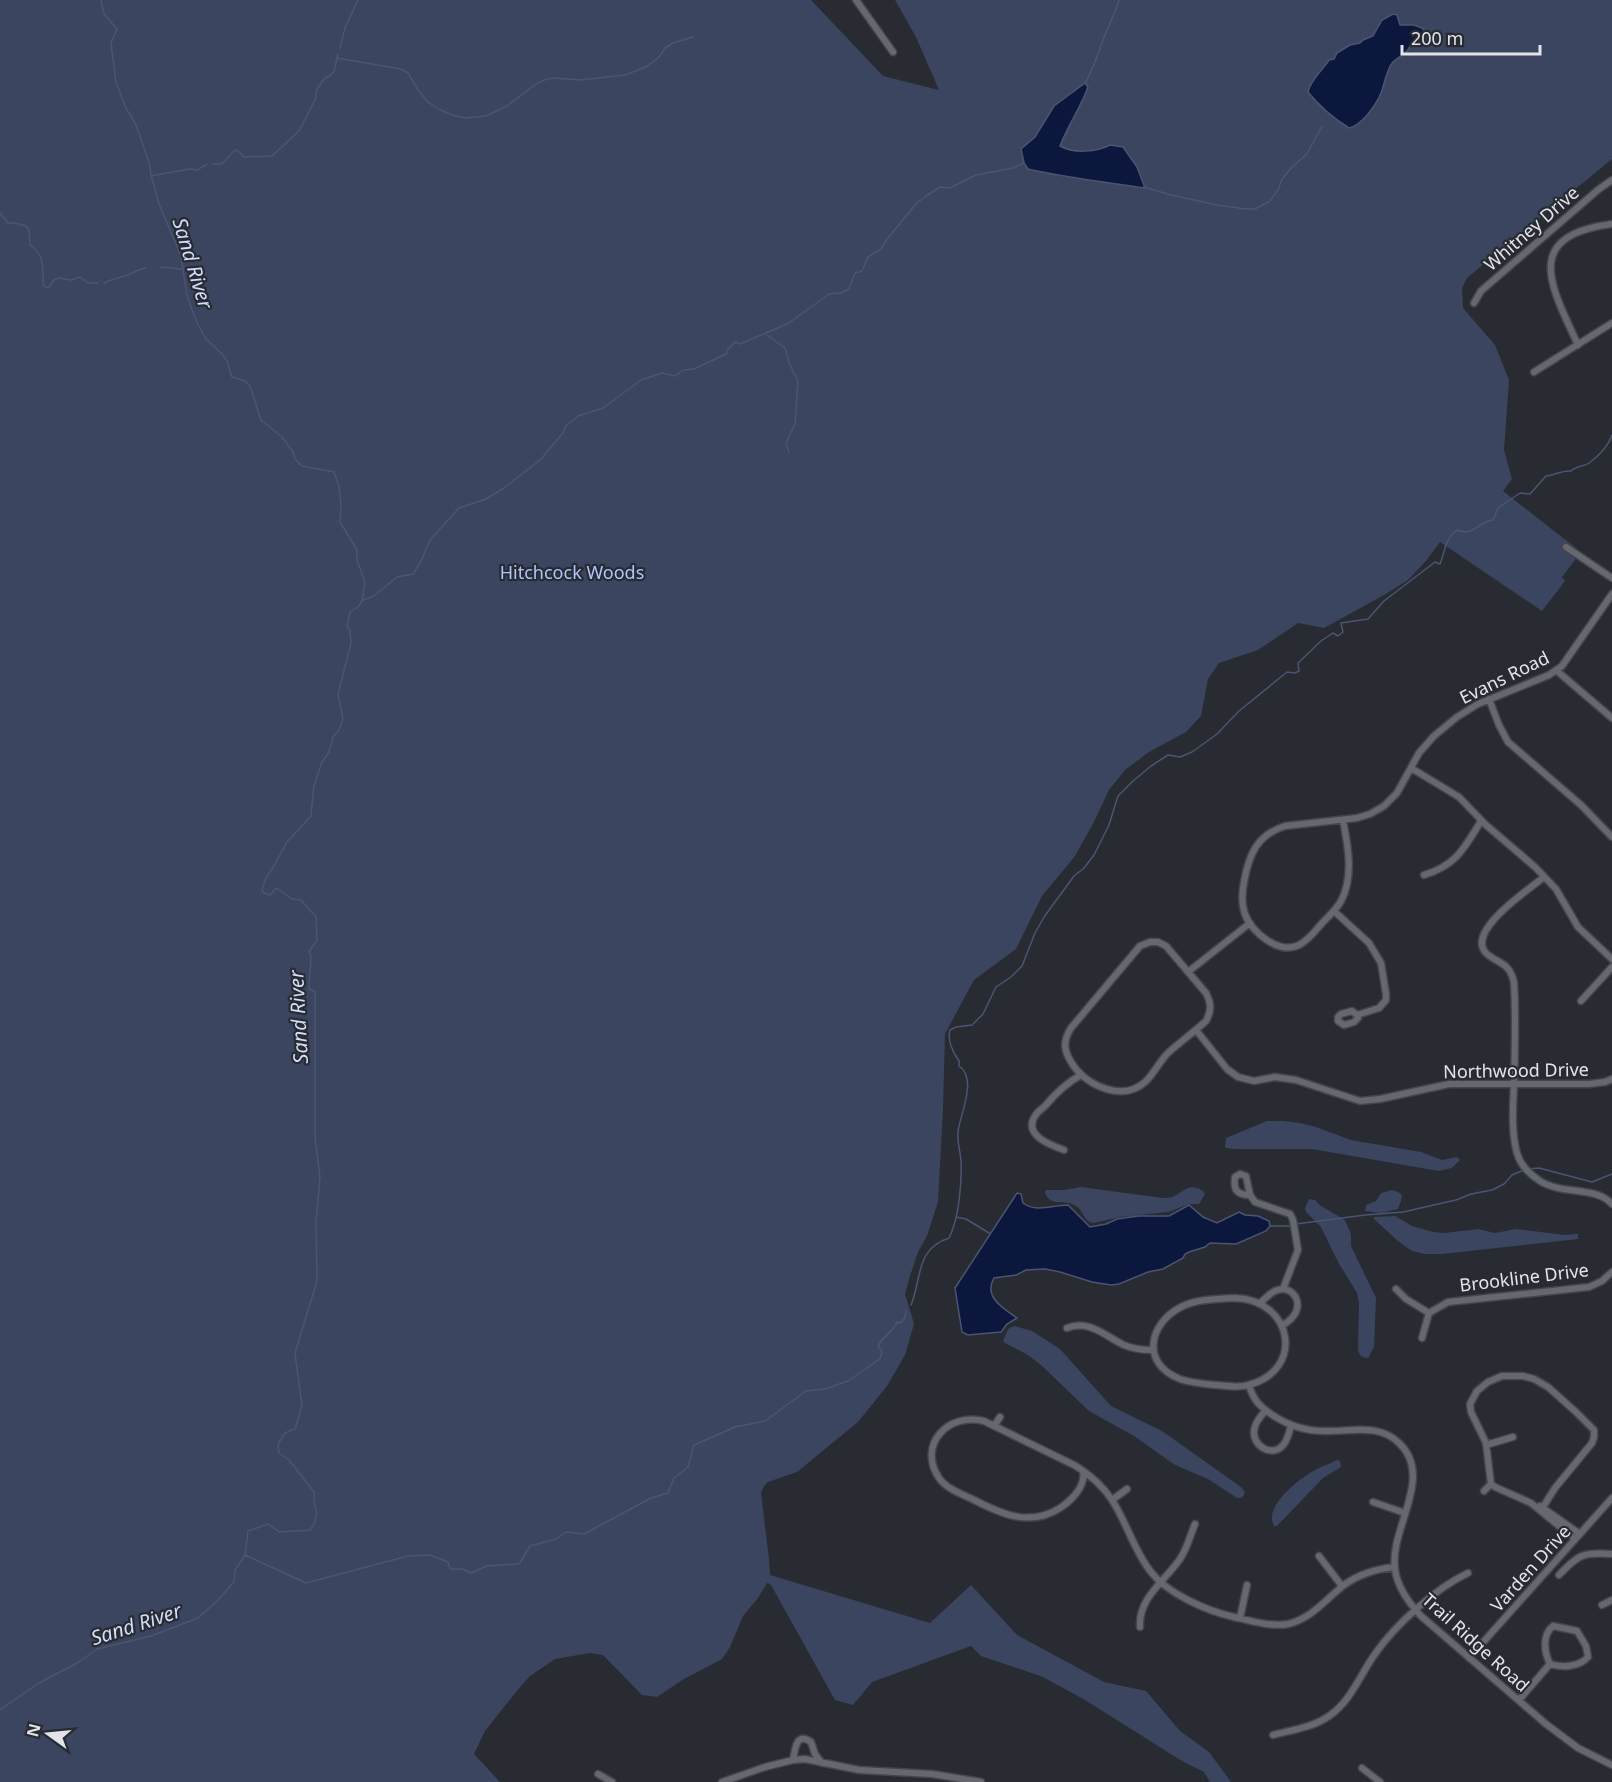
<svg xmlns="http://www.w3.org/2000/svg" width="1612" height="1782" font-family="'Noto Sans',sans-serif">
<rect width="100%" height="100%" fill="#282b32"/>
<path fill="#3b4560" d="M0 0H811L883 76 939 90 916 37 895 0H1612V159L1467 278 1462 288 1463 308 1495 345 1509 380 1504 450 1512 479 1503 491 1581 552 1562 577 1565 581 1542 611 1440 542 1426 561 1408 580 1384 595 1324 628 1298 623 1258 650 1219 663 1208 679 1201 716 1186 732 1149 752 1125 770 1109 790 1094 822 1075 856 1042 896 1016 949 974 980 969 989 945 1034 943 1109 938 1202 927 1236 918 1252 910 1276 905 1294 914 1324 905 1355 887 1386 858 1422 797 1472 768 1482 764 1486 761 1493 769 1559 770 1575 930 1623 971 1585 1017 1635 1104 1682 1146 1691 1180 1731 1209 1752 1231 1782H1210L1204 1772 1182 1761 1085 1700 1043 1677 981 1656 971 1646 872 1682 853 1705 835 1700 771 1585 767 1583 758 1598 743 1616 730 1647 722 1659 684 1679 657 1697 642 1695 603 1655 590 1653 555 1659 530 1676 520 1687 485 1731 474 1754 500 1782H0Z
M1267 1121H1284L1300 1123 1316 1127 1351 1140 1421 1152 1442 1160 1457 1157 1460 1160 1452 1168 1439 1171 1312 1149H1234L1226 1148 1225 1146 1226 1138Z
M1081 1187 1163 1198C1166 1198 1171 1198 1174 1196 1185 1191 1189 1182 1203 1191L1205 1194 1199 1204H1189L1168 1212 1121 1217 1093 1223C1083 1221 1084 1211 1076 1206 1065 1198 1051 1208 1045 1193L1046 1190H1064Z
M1392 1190 1398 1192 1402 1195 1401 1201 1398 1209 1381 1213 1365 1211 1366 1205 1376 1201 1381 1193Z
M1309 1199 1315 1200 1321 1206 1345 1220 1351 1234V1246L1376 1298 1374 1347 1368 1358C1362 1358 1359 1355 1358 1349L1359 1303 1357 1293 1338 1262 1321 1227 1306 1212 1305 1208Z
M1395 1216 1412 1226 1433 1232 1445 1233 1478 1229 1495 1233 1516 1229 1565 1235 1576 1234H1578V1239L1442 1254H1425L1412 1251 1398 1241 1374 1219V1217Z
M1014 1326 1032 1331 1060 1349 1111 1406 1162 1431 1241 1487 1245 1492 1244 1495 1241 1498H1237L1208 1479 1175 1465 1134 1436 1089 1411 1041 1365 1028 1355 1005 1343 1003 1341 1008 1329Z
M1337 1460 1340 1461 1341 1467 1323 1478 1277 1526H1274C1263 1506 1299 1479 1315 1470 1322 1466 1330 1464 1337 1460Z"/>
<path fill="#0c173d" stroke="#4c5471" stroke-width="1.5" d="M1393 14 1397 15 1400 25H1414L1424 29 1416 46H1410C1407 54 1399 56 1393 62 1386 70 1385 83 1381 93 1376 105 1362 125 1349 128 1333 118 1320 107 1308 92 1311 79 1322 71 1329 60L1334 59 1337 53 1350 45 1360 43 1363 40 1373 36 1382 20Z
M1085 83 1088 87C1081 107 1068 125 1060 146 1074 154 1097 152 1110 145L1123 147 1137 167 1145 188C1106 182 1067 178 1028 169L1024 163 1021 149 1035 137 1054 106Z
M1017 1193 1021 1194 1023 1203C1037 1213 1052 1205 1068 1205L1090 1227 1106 1224 1117 1219 1138 1216H1169L1189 1205 1203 1217 1217 1223 1239 1212 1245 1215 1258 1216 1269 1221 1270 1226 1266 1231 1236 1244 1210 1243 1205 1247 1189 1252 1185 1254 1183 1258 1163 1269 1148 1272 1119 1284 1111 1285 1092 1282 1060 1272 1045 1269 1026 1270 1016 1275 994 1278C983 1297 1003 1308 1017 1318L1007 1324 1001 1332 968 1335 962 1332 955 1288Z"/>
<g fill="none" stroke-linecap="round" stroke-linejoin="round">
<path stroke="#4c5471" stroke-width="1.5" d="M340 48 345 28 358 0
M337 58 401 69 408 73 418 90 428 102 438 109 452 115 465 118 486 116 507 106 536 84 544 80 554 78 580 80 625 75 648 66 659 57 665 48 673 43 693 37
M1085 84C1092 70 1098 55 1103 40 1108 26 1115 14 1119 0
M213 164H222L234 151 237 150 244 157 272 156 299 131 315 100 317 89 324 79 331 75 334 71 338 54
M151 176 190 169 197 170 207 164
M1144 187 1171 195 1217 205 1246 209H1255L1270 201 1278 190 1282 179 1292 167 1307 154 1322 126
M0 213 8 223H15L26 226 29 230 30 245C46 257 42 267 43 284L46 288 50 286 54 280 59 278 71 280 80 277 88 283H98
M161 267 181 269
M104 283C112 279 120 278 128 275 135 272 139 269 146 268
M767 335 785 348 790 365 798 381 795 424 786 443 789 452
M363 600 374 596 397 577 413 574 421 561 430 540 459 508 486 499 504 488 540 460 563 433 566 426 578 416 603 408 641 380 662 373 675 376 683 370 694 369 726 354 728 349 735 342 740 344 789 323 829 294 841 293 849 289 855 273 862 271 868 257 881 249 888 238 916 204 926 196 940 187 950 188 976 175 1013 168 1024 163
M1529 1169 1539 1168 1592 1182 1612 1174
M956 1217 966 1219 989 1233
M1296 1224 1365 1215 1403 1212 1456 1200 1471 1194 1492 1190 1504 1184 1512 1175 1524 1170
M1270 1226H1292
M911 1305C922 1279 915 1249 949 1238 959 1219 962 1182 961 1160 960 1151 957 1141 958 1132 960 1114 978 1079 959 1066V1061C953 1053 947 1040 950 1030L956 1027 972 1025 983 1014 996 987 1011 977 1022 966 1035 933 1044 917 1074 876 1084 868 1094 855 1109 825 1118 796 1133 781 1151 766 1168 755 1180 757 1192 752 1217 734 1239 711 1287 672 1295 673 1299 671 1298 663 1321 641 1333 633 1338 636 1343 632 1341 623 1368 619 1384 601 1435 562 1440 564C1445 552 1445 538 1457 530 1474 537 1477 522 1493 520L1498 508 1520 493 1530 494 1546 476C1555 475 1562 470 1571 471 1577 465 1583 467 1589 463 1598 457 1609 445 1612 435
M245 1555 306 1583 408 1556 430 1555 448 1562 450 1569H462L471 1573 487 1566 519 1564 530 1546 556 1539 566 1532 584 1534 651 1498 668 1493 674 1478 688 1467 694 1445 735 1427 765 1421 806 1391 825 1389 848 1381 880 1359 882 1352 878 1346C884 1335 892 1333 897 1322L900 1323 905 1318 906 1310
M0 1710 39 1683 79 1662 97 1649 151 1636 198 1618 217 1601 234 1582 235 1570 245 1555 248 1531 268 1524 279 1532 310 1530 314 1524 317 1512 314 1503V1492L289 1460 279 1453 278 1444 285 1433 295 1429 302 1406 295 1353 317 1281 316 1222 320 1177 315 1138V992L309 989 311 956 309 952 317 940 316 917 301 900 292 899 278 889H275L270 895 264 893 262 890 266 878 275 864 287 842 311 816 314 785 322 762 329 752 333 737 339 730 343 719 338 694 351 643 350 630 347 626 350 612 359 606 362 601 365 582 357 560V550L340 522 341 504 339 486 334 472 302 466 295 459 293 452 282 437 261 420 250 386 245 381 232 377 227 361 222 354 206 339 197 323 187 296 181 256 159 204 151 175 150 165 136 125 126 108 116 82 111 43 117 29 104 14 101 0"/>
<defs>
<path id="minor" d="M856 0 893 52
M1474 303 1481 291 1599 189 1612 180
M1578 345C1551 286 1521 236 1612 224
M1534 372 1612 323
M1566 547 1612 578
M1557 671 1612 718
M1489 699 1499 725 1508 742 1581 805 1612 837
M1411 768 1459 797 1486 825 1535 867 1556 889 1578 927 1612 959
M1343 820C1348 846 1354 877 1341 901 1336 910 1329 916 1323 922 1316 930 1309 940 1299 945 1279 955 1251 932 1245 914 1241 903 1242 892 1244 882 1249 854 1257 835 1285 826L1357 818 1370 814 1384 806 1397 793 1419 753 1434 736 1457 717 1478 704 1549 675 1562 666 1612 594
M1424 875C1456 866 1465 847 1481 821
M1544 877C1531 888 1465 931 1486 953 1497 964 1510 961 1514 983 1516 1016 1515 1050 1514 1084 1513 1105 1511 1132 1517 1153 1520 1164 1529 1174 1540 1181 1562 1195 1596 1186 1612 1204
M1334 911 1369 943 1381 963 1386 994V1000L1379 1008 1357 1015 1352 1011 1341 1014 1338 1017V1021L1344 1025 1354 1022 1358 1018 1357 1015
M1150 942H1158L1166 946 1206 993C1211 1003 1212 1010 1206 1021 1194 1032 1180 1042 1168 1053 1159 1062 1154 1074 1145 1082 1123 1102 1087 1086 1073 1065 1064 1052 1062 1042 1071 1028L1140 946Z
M1188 972 1250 923
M1581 1001 1612 967
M1196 1030 1227 1069 1238 1077 1254 1081 1275 1077 1296 1080 1360 1101 1380 1099 1449 1084H1589L1605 1082 1612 1079
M1064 1150C1050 1145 1023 1135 1035 1116 1037 1112 1042 1109 1045 1106 1056 1093 1066 1083 1081 1075
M1240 1174 1246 1176 1250 1195C1237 1195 1233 1190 1235 1177Z
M1250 1195 1255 1202 1290 1214 1293 1220 1298 1250 1283 1289
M1396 1289 1406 1299 1429 1313
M1235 1298C1294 1300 1305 1371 1248 1385 1238 1388 1227 1386 1216 1385 1204 1384 1191 1383 1180 1379 1141 1364 1148 1324 1181 1307 1197 1299 1217 1299 1235 1298Z
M1260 1303C1265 1299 1270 1293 1275 1291 1289 1284 1302 1298 1296 1312 1293 1318 1288 1322 1283 1325
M1067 1328C1089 1319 1105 1336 1124 1345 1133 1349 1143 1350 1152 1350
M1422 1338 1429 1313 1448 1302 1589 1287 1602 1281 1612 1272
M1249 1385C1253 1400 1261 1408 1274 1416 1291 1427 1309 1432 1330 1431 1354 1431 1380 1424 1399 1443 1435 1477 1389 1529 1395 1569 1397 1587 1409 1603 1421 1616L1546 1724 1578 1748 1612 1765
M1265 1411C1261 1416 1256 1421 1255 1427 1249 1444 1272 1460 1284 1444 1288 1439 1289 1432 1291 1426
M994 1426 1000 1417
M1486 1445 1513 1437
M1083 1471C1086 1486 1072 1500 1060 1508 1029 1528 999 1513 970 1498 959 1493 946 1488 939 1478 917 1445 948 1412 984 1421L1076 1466C1090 1475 1103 1486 1112 1500 1127 1523 1134 1551 1151 1572 1168 1594 1207 1611 1234 1617 1251 1621 1271 1627 1288 1624 1311 1619 1326 1599 1344 1585 1359 1574 1376 1569 1394 1567
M1484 1491 1491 1484
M1112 1500 1127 1489
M1373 1502 1405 1513
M1540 1506 1580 1534
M1543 1507 1555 1488 1592 1443 1594 1437V1430L1576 1412 1548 1387 1534 1379 1523 1376H1502L1488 1382 1477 1391 1470 1404 1471 1412 1486 1443 1491 1484 1495 1487 1531 1503 1575 1539
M1319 1556 1342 1586
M1559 1575C1579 1554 1583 1552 1612 1554
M1602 1605 1612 1600
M1240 1618 1247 1585
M1553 1626 1577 1631 1586 1646 1588 1657C1579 1667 1562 1668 1550 1664 1544 1652 1542 1635 1553 1626Z
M1140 1627C1138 1598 1165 1581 1180 1559 1187 1549 1190 1536 1195 1524
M1469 1658 1612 1498
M1519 1700 1550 1664
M1273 1735C1292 1730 1314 1727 1329 1716 1351 1701 1360 1675 1375 1654 1395 1625 1436 1588 1468 1573
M793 1760C795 1750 796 1731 811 1742L815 1754 822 1763
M1362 1768 1380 1782
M598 1774 612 1782
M722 1782 765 1767 793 1760 805 1759 859 1770 932 1774 981 1782"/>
</defs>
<use href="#minor" stroke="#43464b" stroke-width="9"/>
<use href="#minor" stroke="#65686f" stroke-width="6"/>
</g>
<g text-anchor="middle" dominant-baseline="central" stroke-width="4.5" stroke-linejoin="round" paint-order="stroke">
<g font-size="18" fill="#e2e4e9" stroke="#282b32">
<text transform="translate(1531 228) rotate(-41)">Whitney Drive</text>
<text transform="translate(1504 677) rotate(-26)">Evans Road</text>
<text transform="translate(1516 1070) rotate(-1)">Northwood Drive</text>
<text transform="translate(1524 1277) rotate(-7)">Brookline Drive</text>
<text transform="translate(1530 1568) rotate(-48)">Varden Drive</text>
<text transform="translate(1476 1642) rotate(42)">Trail Ridge Road</text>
</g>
<g font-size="18" fill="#aec5fe" stroke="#282b32">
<text x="572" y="572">Hitchcock Woods</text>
</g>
<g font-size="20" font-style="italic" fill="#d1ddfa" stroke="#282b32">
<text transform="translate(193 263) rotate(73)">Sand River</text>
<text transform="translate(298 1017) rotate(-93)">Sand River</text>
<text transform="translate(136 1624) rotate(-18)">Sand River</text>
</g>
</g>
<g transform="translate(48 1734) rotate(285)" stroke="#282b32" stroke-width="4.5" paint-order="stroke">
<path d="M0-4.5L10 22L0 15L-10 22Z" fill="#e2e4e9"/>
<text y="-9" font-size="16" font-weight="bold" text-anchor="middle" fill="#e2e4e9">N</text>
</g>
<path d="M1402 45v9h138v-9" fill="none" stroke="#e2e4e9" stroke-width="3"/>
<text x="1411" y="45" font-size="18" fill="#e2e4e9" stroke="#282b32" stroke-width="4.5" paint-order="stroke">200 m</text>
</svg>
